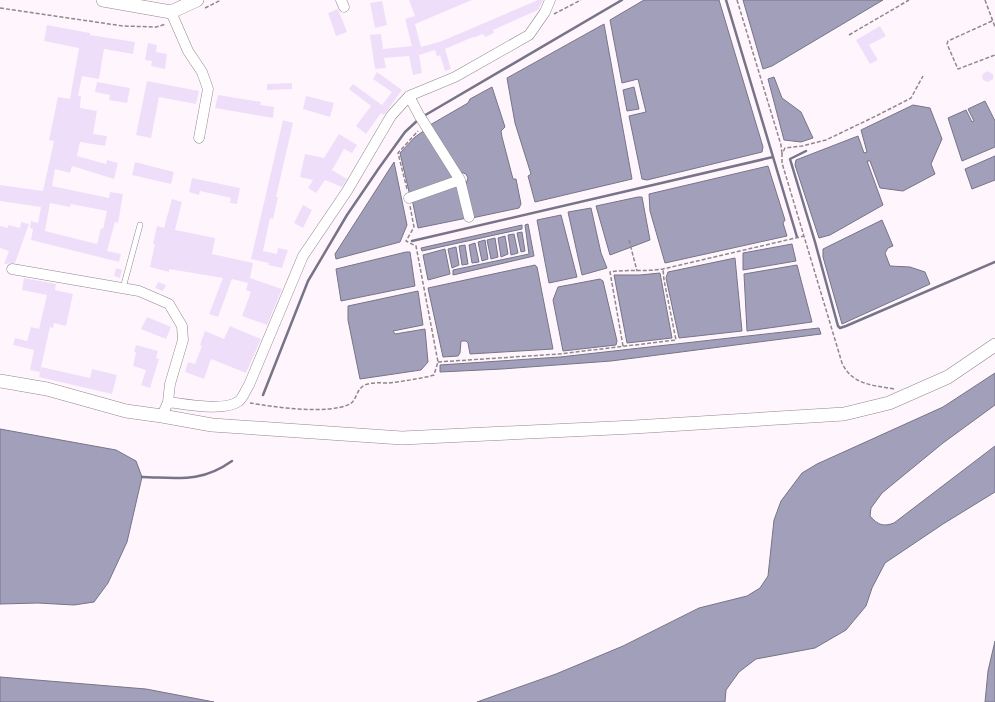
<svg xmlns="http://www.w3.org/2000/svg" width="995" height="702" font-family="'Fira Sans Condensed',sans-serif">
<rect width="100%" height="100%" fill="#fff6fd"/>
<path fill="#a29fbb" stroke="#777488" d="M644 0H719L763 147 762 152 647 180 642 179 629 116 646 112 638 79 622 83 610 20Z
M743 0H883L772 66 763 69Z
M604 24 632 179 535 202 528 176 531 174 515 123 507 78Z
M774 77 782 98 801 112 813 138 801 142 784 140 768 79Z
M492 87 505 127 501 131 502 137 513 179H516L521 204 519 208 472 218 465 187 468 178 466 174 458 171 430 125 468 103 470 99Z
M634 87 639 109 627 111 623 90Z
M985 101 995 121V147L962 161 948 118 966 110 972 122 974 121 968 109Z
M913 105 930 108 942 139 931 164 935 174 903 191 880 188 870 161H867L883 205 830 235 819 238 795 165 796 160 858 136 864 153 867 152 861 130Z
M425 130 454 175 452 178 410 196 400 153 415 137Z
M995 156V180L972 189 965 169Z
M394 162 407 225 400 242 336 259 335 254Z
M768 166 785 220 783 223 787 236 665 263 650 211 649 194Z
M455 185 460 189 467 218 418 228 412 199Z
M638 197H642L650 240 610 255 596 206Z
M591 208 601 253 607 268 582 275 568 212Z
M561 215 577 277 549 283 537 220Z
M882 220 893 246 888 248 885 253 890 266 910 267 925 272 930 284 842 324 823 257V249Z
M528 224 534 256 453 275V270L529 254 525 225Z
M522 225V229L422 251 421 248Z
M522 232 525 251 521 252 517 233Z
M514 234 518 253 511 255 508 235Z
M505 236 508 254 501 257 498 238Z
M495 238 498 257 491 259 487 240Z
M485 240 488 259 482 261 478 242Z
M475 243 479 262 472 263 469 245Z
M792 244 796 261 743 270V253Z
M465 245 468 264 462 265 459 246Z
M456 247 459 265 452 268 448 249Z
M445 249 450 274 428 280 423 255Z
M406 252H410L415 286 341 301 336 269Z
M735 258 742 331 679 338 666 278 668 272Z
M535 265 537 267 553 349 470 354 468 343 466 341H461L460 353 458 356 443 357 428 288Z
M797 265 812 322 747 331 744 274Z
M660 273 672 338 627 343 614 275H640Z
M600 279 603 281 617 341 616 345 563 351 553 300 558 287Z
M418 291 423 325 393 331 395 334 425 329 428 362 421 370 360 379 348 320V306Z
M819 328 821 334 611 361 502 369 440 372V365L560 357Z
M995 373V405L943 443 882 493 871 508 870 516C878 525 883 527 894 523L995 446V492L943 524 885 563 872 588 866 606 846 630 815 648 756 659 739 672 726 690 725 702H477L556 674 623 646 699 608 747 596 760 588 768 576 774 520 781 501 802 473 817 464 943 407Z
M0 429 116 450 136 461 142 477 127 542 108 583 94 602 74 605 38 603 0 604Z
M995 641V702H985L988 671Z
M0 677 146 689 214 702H0Z"/>
<g fill="none" stroke-linecap="round" stroke-linejoin="round">
<path stroke="#777488" stroke-width="2.5" d="M726 0 797 237
M422 117 622 0
M806 151 790 159 815 242 838 326 840 328 846 326 995 262
M412 241 773 157
M263 395 308 281 347 215 379 168 405 132 418 120
M142 477C179 478 201 483 232 461"/>
</g>
<path fill="#efdef9" fill-rule="evenodd" d="M409 0H472L415 24 421 47 442 41 538 0H543L538 10 493 30 494 33 485 37 483 34 473 38V37L445 49 451 69 445 71 440 55 437 57 435 50 419 55 422 73 413 75 409 56 384 58 386 68 375 69 370 35 381 34 383 49 412 46 405 19 415 16Z
M382 1 387 25 375 28 370 3Z
M338 9 347 32 336 36 328 13Z
M47 25 90 33V35L135 42 133 54 104 49 99 79 82 76 78 96H81L80 108 97 111 93 134 107 136 105 146 80 142 77 156 106 164 107 160 118 163 114 179 72 166 70 173 55 169 52 186 109 198 110 192 123 194 118 223 115 222 107 251 121 254 119 262 31 240 33 229 30 228 31 221 38 223 41 207 0 201V185L43 191 54 141 49 140 58 97 70 99 79 48 44 41ZM50 203 70 207 71 204 107 211 103 229 101 228 97 244 45 231Z
M880 26 886 36 869 45 878 60 870 64 856 40Z
M148 43 157 45 156 52 167 54 165 69 151 66 152 61 145 60Z
M987 71 993 74V79L988 82 983 80 982 75Z
M377 72 402 90 384 115 381 113 366 134 356 126 371 106 349 89 353 84 382 105 392 92 373 79Z
M147 81 199 91 196 104 159 97 151 138 136 135Z
M97 82 130 88 127 103 109 100 110 95 95 92Z
M292 83V89L267 90V84Z
M218 95 261 102 260 105 274 107 273 118 215 108Z
M306 96 334 103 330 117 303 109Z
M283 120 293 123 276 197H278L273 219 270 218 263 251 277 254 278 248 288 250 282 268 268 265 269 263 251 259Z
M339 134 357 145 352 153 344 149 332 170 347 179 342 187 325 180 316 193 308 188 313 180 300 177 305 154 324 158Z
M135 162 174 172 171 184 132 175Z
M192 178 240 188 237 204 230 203 231 198 200 191 199 195 189 192Z
M172 199 182 202 175 230 215 238 212 254 253 263 250 278 282 289 267 325 242 316 251 292 246 290 248 283 232 279 218 317 209 314 223 278 169 269V272L150 267 155 244H153L157 226 164 228Z
M303 205 312 210 303 228 294 223Z
M21 222 29 224 15 263 4 264 9 251 0 248V226L8 228V225L20 228Z
M116 268 122 270 120 278 114 276Z
M24 278 56 284 55 290 73 294 66 326 54 323 53 328 50 327 40 372 30 370 34 350 13 345 15 338 27 341 31 327 39 329 47 295 22 290Z
M158 282 166 285 163 291 155 288Z
M147 317 171 327 166 339 141 329Z
M230 326 261 339 246 373 211 359 204 379 185 372 188 362 195 364 202 346 200 345 205 331 224 339Z
M136 345 158 351 156 358 159 359 150 388 141 385 146 370 133 366 136 352H134Z
M41 367 90 378 92 369 117 375 112 394 39 377Z"/>
<g fill="none" stroke-linecap="round" stroke-linejoin="round">
<defs>
<path id="lane" d="M123 288 140 225"/>
<path id="street" d="M341 0 344 7
M171 12 188 51 202 72 208 89 199 138
M409 96 419 115 460 180 469 217
M409 198 460 180
M12 269 139 291 169 304 182 326 183 340 170 384 168 402 162 416
M168 402C185 404 225 412 239 401 243 398 246 389 249 385L303 256 347 191 391 116 409 96 455 77 529 35 545 12 550 0"/>
<path id="secondary" d="M103 0 171 12 197 0
M0 381 47 389 126 411 162 416 212 425 402 438 634 427 844 414 889 403 948 377 995 345"/>
</defs>
<use href="#lane" stroke="#8f878d" stroke-width="6"/>
<use href="#street" stroke="#8f878d" stroke-width="11"/>
<use href="#secondary" stroke="#8f878d" stroke-width="14"/>
<path stroke="#8e888d" stroke-width="1.5" stroke-dasharray="4 2" stroke-linecap="butt" d="M737 0 781 145 782 154
M985 0 995 27
M0 8 123 26 156 27 166 24
M205 8 221 0
M554 14 581 0
M992 21 948 41 947 44 958 69 995 55
M849 35 909 0
M407 189 398 153 418 131
M629 240 637 271
M623 346 610 272C628 269 645 272 663 269L804 236
M438 362 559 354 676 340 664 280 663 269
M894 389C873 385 852 385 842 363L782 163V154L785 148 802 146 826 140 878 115 911 98 923 76
M250 403C274 407 328 415 350 404 357 400 356 389 365 385 371 382 382 383 389 383 404 381 419 379 434 375L438 362 416 246 406 241 414 227 410 206"/>
<use href="#lane" stroke="#fff" stroke-width="5"/>
<use href="#street" stroke="#fff" stroke-width="10"/>
<use href="#secondary" stroke="#fff" stroke-width="13"/>
</g>
</svg>
